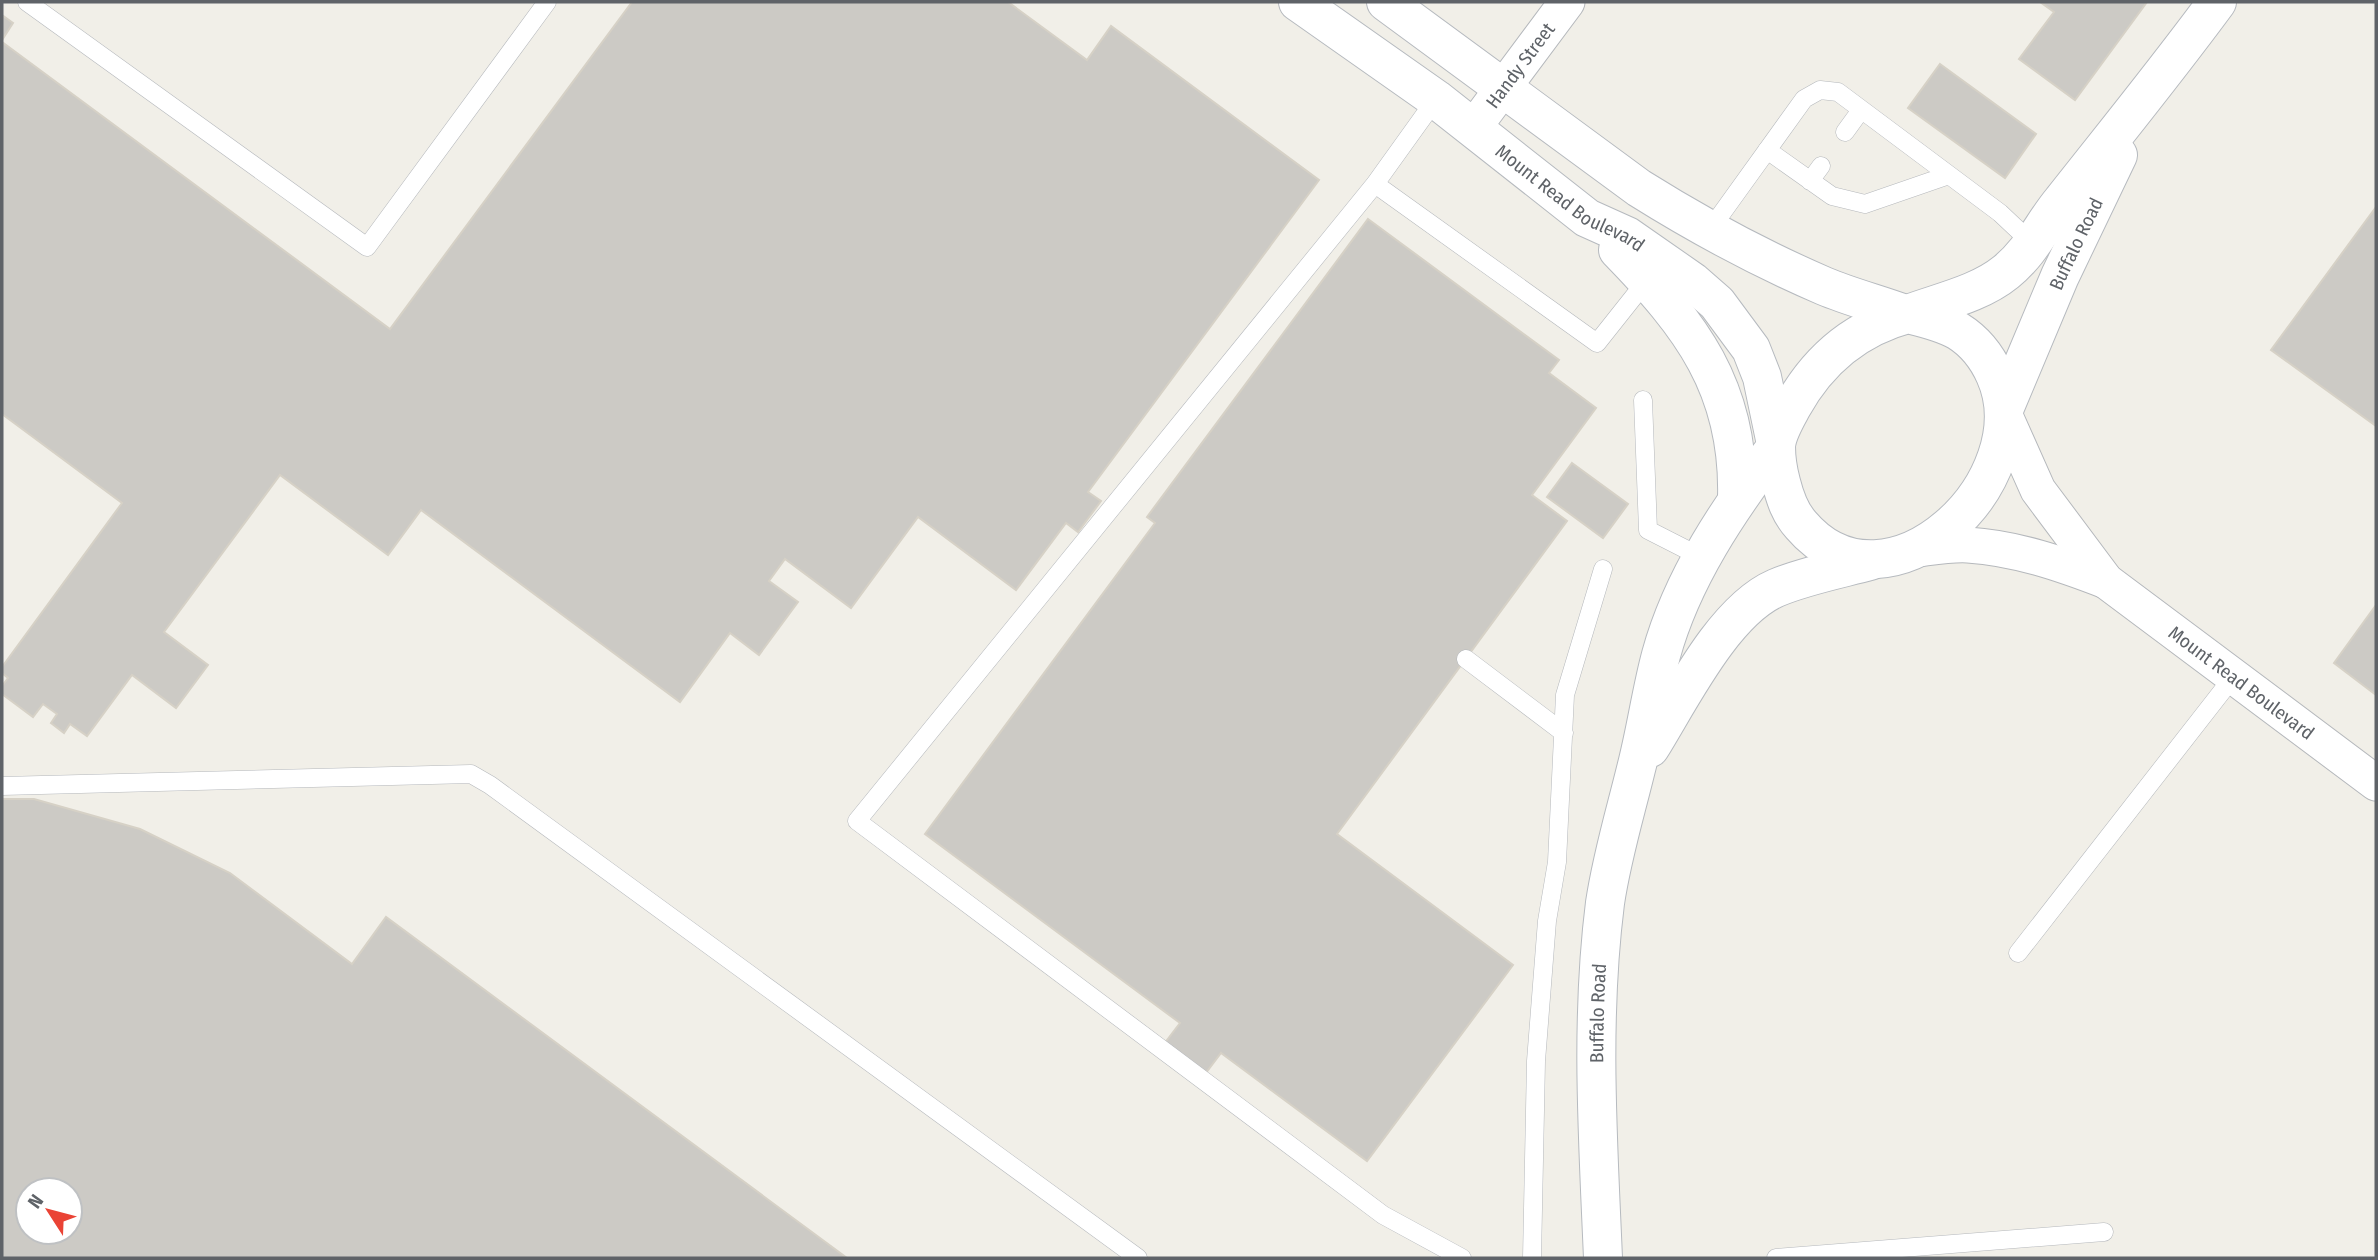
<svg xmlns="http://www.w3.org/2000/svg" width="2378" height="1260" font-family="'Fira Sans Condensed',sans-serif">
<rect width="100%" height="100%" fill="#f1efe8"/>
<path fill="#cccac5" stroke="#d6d1c6" stroke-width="2" fill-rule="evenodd" d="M632 2H1008L1087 60 1111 26 1319 180 1088 492 1101 501 1078 532 1066 523 1016 590 918 517 851 608 785 559 769 581 798 602 759 655 730 633 680 702 421 510 388 555 280 475 164 632 208 665 176 708 132 675 87 736 70 724 64 733 51 723 57 714 43 704 33 717 2 694V686L8 678 2 673V667L122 503 2 414V42L390 329Z
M2040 2H2147L2075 100 2019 59 2054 12Z
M2 15 13 23 2 40Z
M1940 64 2036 134 2005 178 1908 108Z
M2376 207V426L2271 350Z
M1368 219 1559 360 1549 373 1596 408 1532 495 1567 521 1337 834 1513 965 1367 1161 1221 1053 1205 1074 1164 1044 1180 1023 925 834 1155 523 1147 517Z
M1572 463 1628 504 1603 538 1547 497Z
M2376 605V695L2334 663Z
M2 799H34L140 829 230 873 352 964 386 917 847 1258H2ZM28 1190H70V1232H28Z"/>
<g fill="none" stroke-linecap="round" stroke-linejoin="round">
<defs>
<path id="lane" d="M27 2 367 247 547 2
M1436 99 1375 184 857 821 1383 1215 1462 1258
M1845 132 1861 110
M1767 150 1832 196 1865 204 1949 175
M1810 181 1821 166
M1375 184 1597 343 1647 280
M1709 231 1804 99 1820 90 1838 92 2000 213 2034 245
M1643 400 1648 530 1703 558
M1466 659 1564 733
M2 786 471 774 490 785 1138 1258
M2018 953 2234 676
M1532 1258 1536 1061 1547 921 1557 862 1565 695 1603 569
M1776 1258 2104 1232"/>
<g id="street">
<path id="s1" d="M1474 127 1567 2"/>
<path id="s2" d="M2005 416 2038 490 2106 581 2376 783"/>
<path d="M1918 549C1934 547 1952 544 1968 545 2016 548 2062 564 2106 581"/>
</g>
<g id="secondary">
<path id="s3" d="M1298 2 1436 99 1587 218 1627 236 1693 282 1717 303 1751 349 1762 377 1776 444"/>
<path d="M1386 2 1639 188C1698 225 1759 258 1824 286 1850 297 1878 304 1905 314"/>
<path d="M1618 250C1691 325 1740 388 1737 498"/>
<path d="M1908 314C1924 318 1942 322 1958 331 1974 341 1987 357 1995 375 2042 479 1888 627 1801 525 1790 513 1785 498 1781 482 1778 471 1776 458 1776 446 1777 433 1786 418 1792 407 1818 360 1855 328 1908 314Z"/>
<path d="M1908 314C1940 302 1979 294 2006 272 2032 251 2042 225 2062 201 2114 135 2167 70 2217 2"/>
<path id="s4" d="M2005 407 2060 276 2118 155"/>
<path d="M1650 748C1680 700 1723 611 1776 588 1804 576 1840 569 1870 561"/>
<path id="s5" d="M1603 1258C1598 1140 1590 1021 1605 903 1612 856 1625 814 1636 769 1646 731 1651 692 1661 655 1682 578 1729 509 1776 447"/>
</g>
</defs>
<use href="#lane" stroke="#b5b8bc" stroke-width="19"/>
<use href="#street" stroke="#b5b8bc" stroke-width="37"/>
<use href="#secondary" stroke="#b6babf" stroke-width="40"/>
<use href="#lane" stroke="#fff" stroke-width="18"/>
<use href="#street" stroke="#fff" stroke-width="35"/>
<use href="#secondary" stroke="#fff" stroke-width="38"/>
</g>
<g text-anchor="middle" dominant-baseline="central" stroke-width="6" stroke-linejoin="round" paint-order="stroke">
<g font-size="19" fill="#5f6368" stroke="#fff">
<text stroke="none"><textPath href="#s1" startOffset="77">Handy Street</textPath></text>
<text stroke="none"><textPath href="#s3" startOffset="336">Mount Read Boulevard</textPath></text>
<text stroke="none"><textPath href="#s4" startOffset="178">Buffalo Road</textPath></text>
<text stroke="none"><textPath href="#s2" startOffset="364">Mount Read Boulevard</textPath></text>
<text stroke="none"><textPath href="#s5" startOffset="245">Buffalo Road</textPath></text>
</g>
</g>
<rect width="2378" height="1260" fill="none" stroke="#5f6368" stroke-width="7"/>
<g transform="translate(49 1211) rotate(306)"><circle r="33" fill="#ffffff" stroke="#bfc1c3" stroke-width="2"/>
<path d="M0-5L12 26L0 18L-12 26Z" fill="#ea4335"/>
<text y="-10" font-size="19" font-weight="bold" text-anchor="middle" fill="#5f6368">N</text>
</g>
</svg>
